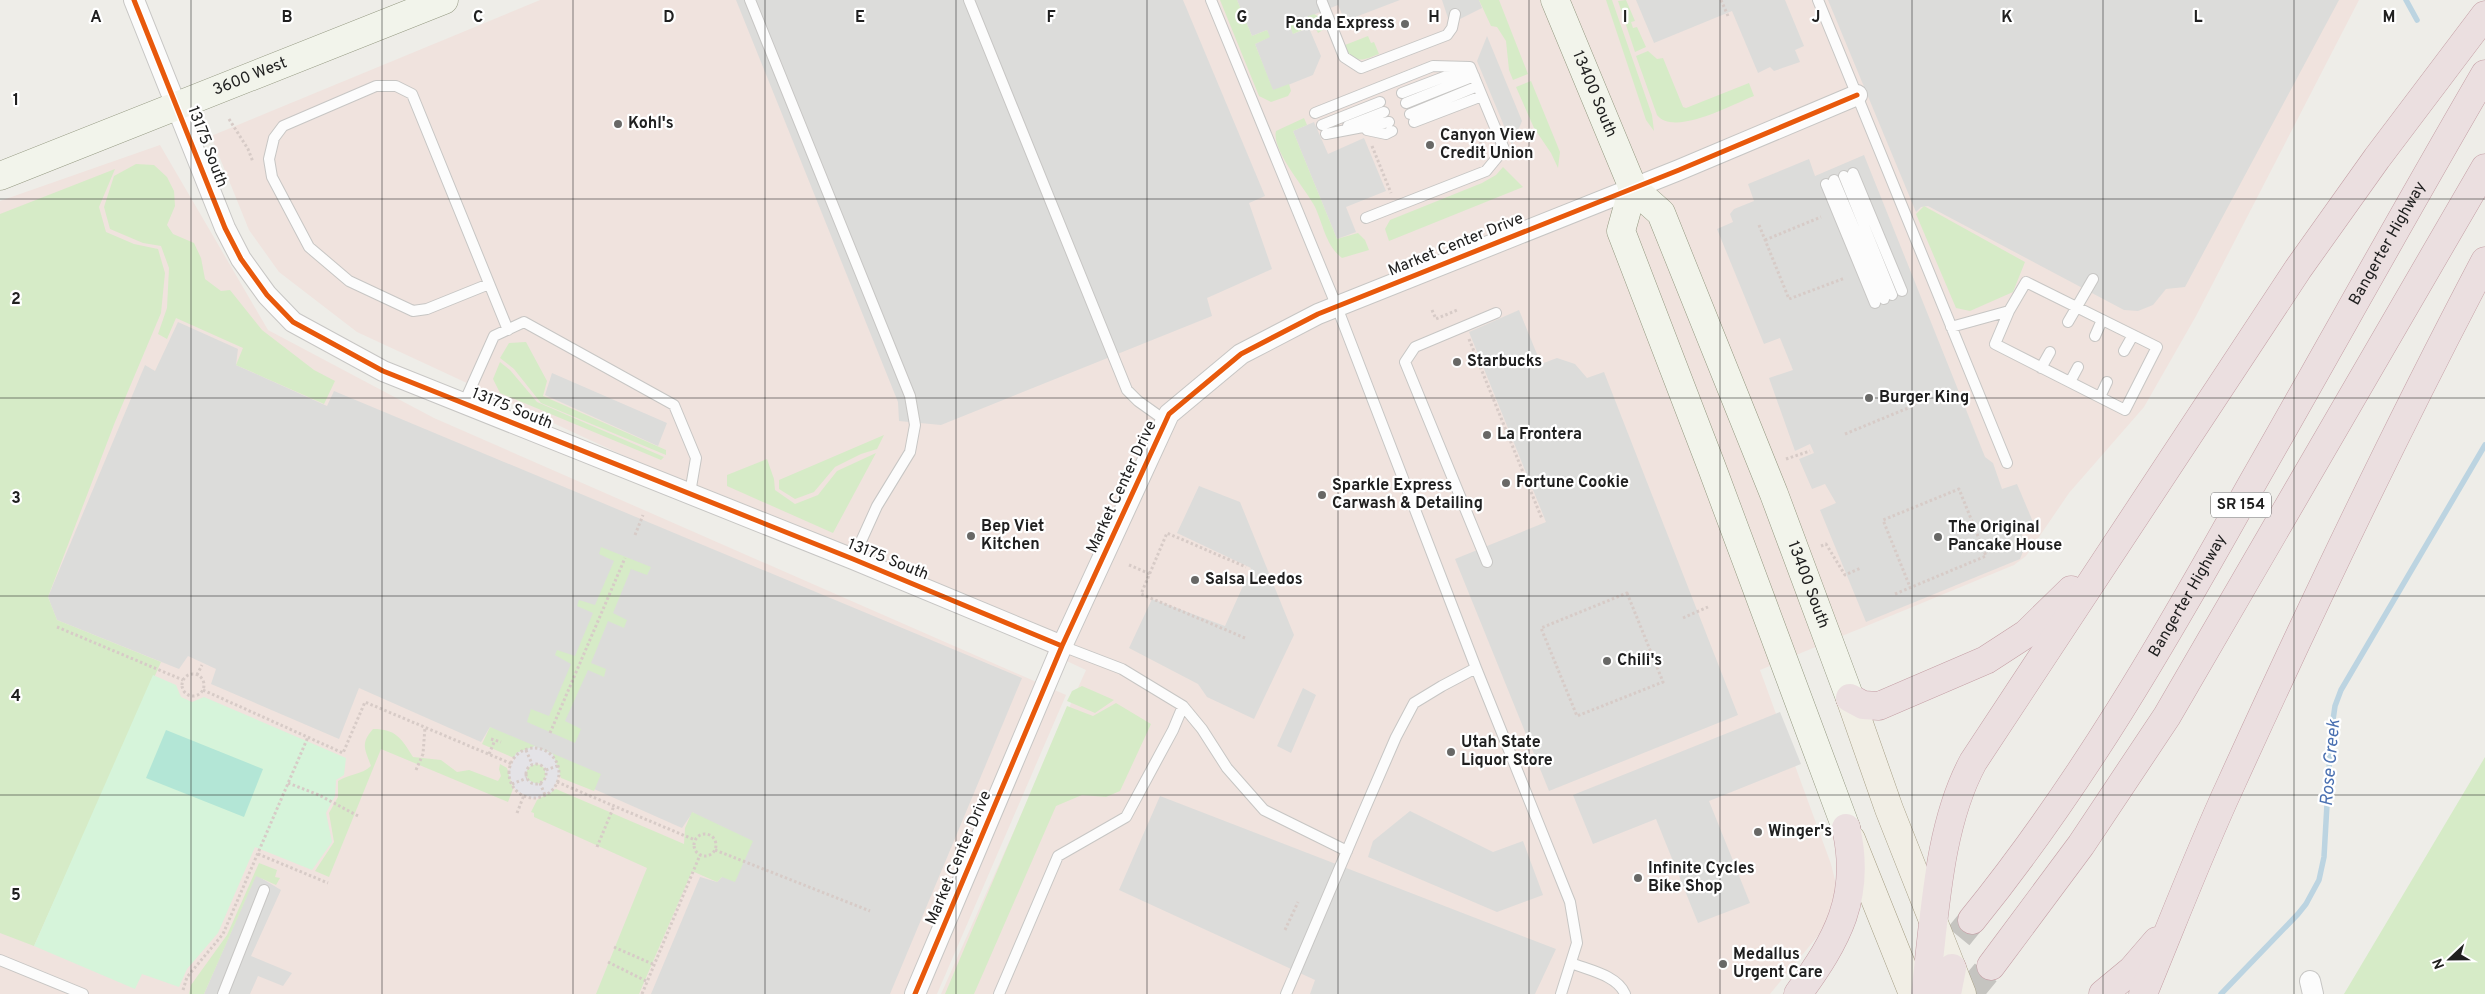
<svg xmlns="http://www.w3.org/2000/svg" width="2485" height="994" font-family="Overpass,sans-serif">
<rect width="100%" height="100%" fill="#eeede8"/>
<path fill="#f0e3de" d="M540 0H2359L2196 316 2144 407 2069 493 2026 556 2014 565 1760 670 1831 864 1837 888 1826 926 1770 994H941L1086 670 357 332 279 272 249 230 211 136Z
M160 145 268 330 434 418 1066 695 937 994H0V201Z"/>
<path fill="#dcdcda" d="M736 0H1183L1265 196 1249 203 1272 269 1207 298 1212 316 941 425 899 421 898 402Z
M1237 0H1400L1345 21 1338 5 1290 24 1293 34 1309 28 1321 56 1313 75 1273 91 1255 44 1269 37 1267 30 1252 36Z
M1442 0H1479L1482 8 1450 24Z
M1636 0H1785L1804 46 1795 50 1800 62 1774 71 1770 67 1758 73 1732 11 1654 43Z
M1828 0H2339L2185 287 2166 289 2153 305 2138 311 2124 310 1928 206 1921 207 1916 212Z
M1487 36 1522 121 1512 145 1477 61Z
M1314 122 1328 154 1364 138 1386 191 1346 207 1356 232 1337 239 1293 131Z
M1864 155 1985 457 1993 463 2002 489 2017 484 2036 529 2022 534 2024 549 2020 559 1866 622 1820 510 1836 503 1825 484 1812 489 1799 459 1814 453 1810 444 1795 451 1769 378 1793 370 1780 338 1764 344 1717 229 1733 222 1730 214 1734 209 1754 201 1748 184 1809 159 1815 176Z
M1519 310 1541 364 1557 358 1575 364 1587 378 1604 372 1738 715 1549 791 1455 559 1546 522 1469 332Z
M178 322 238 349 236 365 327 406 334 391 1022 678 890 994H651L700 877 717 882 722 877 693 812 682 828 594 789 490 727 481 742 359 688 339 739 211 684 216 669 188 656 179 669 57 620 48 597 145 365 155 371Z
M552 373 667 423 658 446 545 395Z
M1199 486 1240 502 1294 635 1254 719 1207 697 1198 684 1129 648 1152 599 1225 626 1251 568 1177 533Z
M1303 688 1316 695 1291 753 1277 746Z
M1780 712 1801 764 1709 801 1750 903 1698 923 1656 819 1593 844 1573 795Z
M1160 796 1556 949 1535 994H1310L1315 980 1119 890Z
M1410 811 1493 852 1523 841 1543 895 1497 912 1368 857 1373 841Z
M256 875 281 890 251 956 292 973 283 986 258 976 250 994H204Z"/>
<path fill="#d6ebc7" d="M1220 0H1237L1252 36 1267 30 1270 37 1255 44 1273 90 1289 84 1291 91 1288 96 1271 102 1259 96Z
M1479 0H1499L1528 74 1513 80 1509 70 1506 41 1497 27 1491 26Z
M1606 0H1612L1652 115 1654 131 1646 120Z
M1626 0 1635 21 1631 22 1633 28 1637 27 1646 47 1635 52 1618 1Z
M1314 14 1321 18 1326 28 1318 33 1314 25 1293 34 1289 24Z
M1368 36 1371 43 1374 42 1379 54C1366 59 1360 63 1348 55L1345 45Z
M1648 51 1657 59 1663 58 1683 107 1686 108 1749 83 1754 96C1733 104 1674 137 1657 115L1636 56Z
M1531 81 1560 152 1558 168 1551 153 1534 128 1516 87Z
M1304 118 1307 125 1293 131 1337 239 1358 233 1365 240 1369 250 1342 258C1326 246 1323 224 1315 207 1306 189 1271 150 1276 131Z
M136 164 154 165 167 177 174 191 175 206 167 225 173 234 194 243 201 258 205 279 221 291 230 290 262 330 314 370 335 381 324 404 236 365 243 348 176 318 167 339 158 334 167 308 169 268 161 246 143 243 110 229 104 207 114 176Z
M1503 167 1523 187 1389 241 1385 229 1390 220 1482 183 1496 175Z
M115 169 99 207 106 232 134 244 158 249 165 273 161 313 115 422 48 597 57 620 161 662 34 946 0 933V214Z
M1924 206 2025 262 2013 292 1970 311 1956 308 1916 214Z
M526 342 547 381 543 396 666 450V455L541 403 514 369 500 358 509 343Z
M500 362 510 370 537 402 664 457 661 460 500 393 493 379Z
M884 435 877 449 861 454 835 467 814 492 795 499 779 489V480Z
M876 453 833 533 727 486V475L767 459 774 479 775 490 795 504 818 495 837 471Z
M601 547 651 567 647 575 631 569 613 613 627 620 624 628 608 621 591 663 606 669 604 677 588 670 565 721 581 729 575 743 527 722 531 709 549 716 571 664 555 655 557 650 575 656 593 613 577 606 579 600 595 605 614 561 599 554Z
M1082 686 1114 700 1095 713 1067 701 1072 691Z
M1116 703 1151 724 1120 791 1106 797 1082 795 1056 806 974 994H945L1067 706 1093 716Z
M490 727 601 774 594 791 561 778 552 755 534 747 514 758 482 744Z
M373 729C396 729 401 738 413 757L441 760 457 772 469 770 498 781 501 776 499 769 500 764 507 768 513 789 508 802 381 749 329 877 315 871 334 842 329 813 338 797V781C349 774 361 775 371 766 365 749 360 744 373 729Z
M2485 757V994H2344Z
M526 774a10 10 0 1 1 20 0a10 10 0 1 1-20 0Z
M556 789 684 844 685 828 692 812 753 841 735 882 722 877 717 882 692 871 639 994H596L647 868 534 817V813L531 812 537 800Z
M259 863 277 870 275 877 280 878 276 885 256 876 204 994H189L191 985 227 935Z"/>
<path fill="#d6f4da" d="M153 675 176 685 181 697 192 702 204 697 346 758 344 775 336 780 335 796 326 813 332 842 312 870 255 847 218 933 187 969 179 987 142 974 135 989 34 946Z"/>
<path fill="#b3e6d6" d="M166 730 263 769 244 817 146 778Z"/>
<path fill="#e4e3e7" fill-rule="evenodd" d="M535 746 553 754 560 773 552 792 534 799 516 791 508 773 516 753ZM538 763 544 767 546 776 543 782 537 784 528 780 526 773 528 767Z"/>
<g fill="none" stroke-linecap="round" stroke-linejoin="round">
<path stroke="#bcd4e1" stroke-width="5.5" d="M2406 0 2417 20
M2221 994 2298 914 2306 904 2319 880 2324 857 2331 734 2335 706 2341 690 2485 445"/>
<path stroke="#c5c4c0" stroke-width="28" stroke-dasharray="28 14" stroke-linecap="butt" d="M1932 969 1972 920
M1968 994 1991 966"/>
<defs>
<path id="lane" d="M750 0 910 396 915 425 910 452 877 506 853 559
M969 0 1127 390 1138 401 1166 421
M1211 0 1337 307 1476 668 1570 902 1577 943 1561 994
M1818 0 2007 463
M1322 2 1344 57 1361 68 1447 35 1452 28 1455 14
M1402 93 1465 69
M1406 103 1474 76
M1315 113 1433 66 1470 67
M1410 114 1478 86
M1414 122 1482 96
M1322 125 1380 102
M1348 126 1384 112
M1367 130 1386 134 1392 131
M1326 134 1389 122
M1853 173 1902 291
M1844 176 1892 295
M1834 180 1884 299
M1826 184 1875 303
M1366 218 1486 171 1504 149 1470 67
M489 284 427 309 413 311 349 281 309 247 272 177 269 159 274 138 283 126 376 86H396L412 94 508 330
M2068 322 2093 279
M1951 327 2009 311 1995 344 2125 410 2157 347 2026 282 2009 311
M2095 336 2102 320
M2124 351 2133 335
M2041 368 2050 352
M2070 382 2078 367
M2100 397 2107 382
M464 403 494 336 524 322 674 405 696 458 690 493
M1487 562 1405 362 1415 347 1496 313
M1062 646 1122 669 1183 706 1202 729 1227 768 1264 810 1347 851
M0 960 83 994
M1571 963C1588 970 1617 975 1625 994
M223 994 264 890
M999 994 1058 856 1126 817 1173 730 1183 706
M1286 994 1363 813 1396 737 1414 703 1442 686 1476 668"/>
<path id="street" d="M134 0 225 228 241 259 267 295 293 322 383 371 853 559 1062 646
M2310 981 2313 994
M915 994 1062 646 1169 414 1241 354 1318 314 1679 170 1857 95"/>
<g id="secondary">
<path id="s1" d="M1555 0 1633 188 1661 213 1774 494 1850 698"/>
<path id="s2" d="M0 176 444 0"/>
<path d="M1633 188 1621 231 1712 468 1846 828"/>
</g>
<path id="primary" d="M1850 698 1889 809 1962 994
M1851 839 1913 994"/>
<g id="highway">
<path d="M1850 698 1863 705 1879 706 1986 660 2026 634 2071 590"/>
<path id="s3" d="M1972 920C2080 787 2166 638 2249 489 2328 351 2405 211 2485 74"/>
<path d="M1991 966 2081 845 2167 716 2485 168"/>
<path d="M1798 994C1837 940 1862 897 1846 828"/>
<path d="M1925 994C1935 919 1937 829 1973 762L2298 269 2377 158 2485 15"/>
<path d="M1947 994 1952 968"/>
<path d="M2103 994 2132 970 2157 941"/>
<path d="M2143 994C2172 924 2199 853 2231 784 2311 608 2395 432 2485 261"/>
</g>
</defs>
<use href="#lane" stroke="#c7c6c4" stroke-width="12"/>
<use href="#street" stroke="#c7c6c4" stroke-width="22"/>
<use href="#secondary" stroke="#939880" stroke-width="29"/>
<use href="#primary" stroke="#a59e84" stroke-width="29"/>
<use href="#highway" stroke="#c49fa5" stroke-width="29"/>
<path stroke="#d7cbc7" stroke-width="3" stroke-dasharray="2.5 2.5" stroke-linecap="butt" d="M1721 0 1728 16
M229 119 248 149 253 162
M1479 131 1482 151
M1372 146 1391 193
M1759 225 1789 299 1845 278
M1765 240 1821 217
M1432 310 1436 319 1457 310
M1469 339 1542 519
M1845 434 1913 406 1921 397
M1786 459 1810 451
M635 535 643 515
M1821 546 1826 544 1845 575 1861 568
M1129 565 1150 574
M1627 593 1663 682 1577 716 1541 628Z
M1895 594 1986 556 1959 489 1883 520 1910 587
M1683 618 1708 607
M57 627 183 680
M1245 638 1141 594 1167 533 1246 567
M182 685a11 11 0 1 1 22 0a11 11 0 1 1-22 0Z
M197 675 202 665
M203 690 343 753 365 702 512 764
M550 733 625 558
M491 739 501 742
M509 773a25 25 0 1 1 50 0a25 25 0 1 1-50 0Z
M526 750 532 764
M489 754 495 740
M526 774a10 10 0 1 1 20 0a10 10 0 1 1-20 0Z
M416 770 423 754 425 727
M546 770 557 766
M557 782 695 840
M288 783 319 795 360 817
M540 783 545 795
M512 784 527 778
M517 813 524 795
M694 845a11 11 0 1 1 22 0a11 11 0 1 1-22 0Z
M597 847 614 806
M715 850 870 911
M258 854 328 883
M1285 930 1298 902
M614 947 655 965
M608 962 648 982
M183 990 187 977 223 934 308 737
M642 994 700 855"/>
<use href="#lane" stroke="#fcfcfc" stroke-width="10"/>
<use href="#street" stroke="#fcfcfc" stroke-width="20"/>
<use href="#secondary" stroke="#f2f4eb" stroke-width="28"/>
<use href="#primary" stroke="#f1eee5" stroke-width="28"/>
<use href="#highway" stroke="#ebdfe0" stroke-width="28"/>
<defs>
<path id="cycleway" d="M134 0 225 228 241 259 267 295 293 322 383 371 853 559 1062 646
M915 994 1062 646 1169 414 1241 354 1318 314 1679 170 1857 95"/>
</defs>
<use href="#cycleway" stroke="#fff" stroke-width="8"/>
<use href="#cycleway" stroke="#e8590c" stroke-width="5"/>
</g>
<path fill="none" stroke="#202020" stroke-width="1" stroke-opacity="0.55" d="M191 0V994M382 0V994M573 0V994M765 0V994M956 0V994M1147 0V994M1338 0V994M1529 0V994M1720 0V994M1912 0V994M2103 0V994M2294 0V994M0 199H2485M0 398H2485M0 596H2485M0 795H2485"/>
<g fill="#686866" stroke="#fff" stroke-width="2">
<circle cx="1405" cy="24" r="5"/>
<circle cx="618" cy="124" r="5"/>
<circle cx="1430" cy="145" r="5"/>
<circle cx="1457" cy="362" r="5"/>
<circle cx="1869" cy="398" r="5"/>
<circle cx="1487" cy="435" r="5"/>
<circle cx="1506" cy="483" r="5"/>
<circle cx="1322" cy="495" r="5"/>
<circle cx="971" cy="536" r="5"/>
<circle cx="1938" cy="537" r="5"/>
<circle cx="1195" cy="580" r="5"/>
<circle cx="1607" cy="661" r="5"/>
<circle cx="1451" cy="752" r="5"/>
<circle cx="1758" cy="832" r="5"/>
<circle cx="1638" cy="878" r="5"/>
<circle cx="1723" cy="964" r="5"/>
</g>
<g text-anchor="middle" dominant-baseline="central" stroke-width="4.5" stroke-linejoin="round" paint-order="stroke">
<rect fill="#fff" stroke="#636363" stroke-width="1" x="2211" y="492.5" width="60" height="25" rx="4"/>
<g font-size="15" font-weight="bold" fill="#202020">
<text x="2241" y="505">SR 154</text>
</g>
<g font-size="16" font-weight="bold" fill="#202020" stroke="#fff" text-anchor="start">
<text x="1395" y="24" text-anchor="end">Panda Express</text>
<text x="628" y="124">Kohl's</text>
<text x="1440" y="136">Canyon View<tspan x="1440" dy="18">Credit Union</tspan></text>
<text x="1467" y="362">Starbucks</text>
<text x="1879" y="398">Burger King</text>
<text x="1497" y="435">La Frontera</text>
<text x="1516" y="483">Fortune Cookie</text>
<text x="1332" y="486">Sparkle Express<tspan x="1332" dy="18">Carwash &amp; Detailing</tspan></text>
<text x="981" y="527">Bep Viet<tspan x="981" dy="18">Kitchen</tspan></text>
<text x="1948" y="528">The Original<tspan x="1948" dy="18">Pancake House</tspan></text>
<text x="1205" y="580">Salsa Leedos</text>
<text x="1617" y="661">Chili's</text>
<text x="1461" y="743">Utah State<tspan x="1461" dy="18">Liquor Store</tspan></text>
<text x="1768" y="832">Winger's</text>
<text x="1648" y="869">Infinite Cycles<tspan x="1648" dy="18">Bike Shop</tspan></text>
<text x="1733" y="955">Medallus<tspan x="1733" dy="18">Urgent Care</tspan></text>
</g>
<g font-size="16" fill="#202020" stroke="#fff">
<text stroke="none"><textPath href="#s2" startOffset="269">3600 West</textPath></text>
<text stroke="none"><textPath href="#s1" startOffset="102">13400 South</textPath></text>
<text transform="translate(207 147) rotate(69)">13175 South</text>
<text stroke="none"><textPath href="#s3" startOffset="795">Bangerter Highway</textPath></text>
<text transform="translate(1456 245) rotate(-22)">Market Center Drive</text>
<text transform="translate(512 409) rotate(22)">13175 South</text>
<text transform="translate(1122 487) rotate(-65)">Market Center Drive</text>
<text transform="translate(888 560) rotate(22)">13175 South</text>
<text stroke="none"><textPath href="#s1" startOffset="641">13400 South</textPath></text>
<text stroke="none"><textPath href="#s3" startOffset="390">Bangerter Highway</textPath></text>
<text transform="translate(959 858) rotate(-67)">Market Center Drive</text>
</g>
<g font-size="18" font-style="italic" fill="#4a70b1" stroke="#fff">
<text transform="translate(2331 763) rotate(-85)">Rose Creek</text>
</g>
</g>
<g font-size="16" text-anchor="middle" font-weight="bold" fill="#202020" stroke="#fff" stroke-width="4.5" stroke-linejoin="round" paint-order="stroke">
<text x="96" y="22">A</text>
<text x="287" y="22">B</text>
<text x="478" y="22">C</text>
<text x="669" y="22">D</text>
<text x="860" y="22">E</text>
<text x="1051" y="22">F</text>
<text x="1242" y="22">G</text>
<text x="1434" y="22">H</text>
<text x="1625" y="22">I</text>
<text x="1816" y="22">J</text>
<text x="2007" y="22">K</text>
<text x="2198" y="22">L</text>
<text x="2389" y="22">M</text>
<text x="16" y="105">1</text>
<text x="16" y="304">2</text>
<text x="16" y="503">3</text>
<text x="16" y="701">4</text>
<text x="16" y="900">5</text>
</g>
<g transform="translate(2450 959) rotate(248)" stroke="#ffffff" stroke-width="4" paint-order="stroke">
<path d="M0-4L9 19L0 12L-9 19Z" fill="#202020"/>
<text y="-8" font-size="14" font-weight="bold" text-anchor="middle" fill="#202020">N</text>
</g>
</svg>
